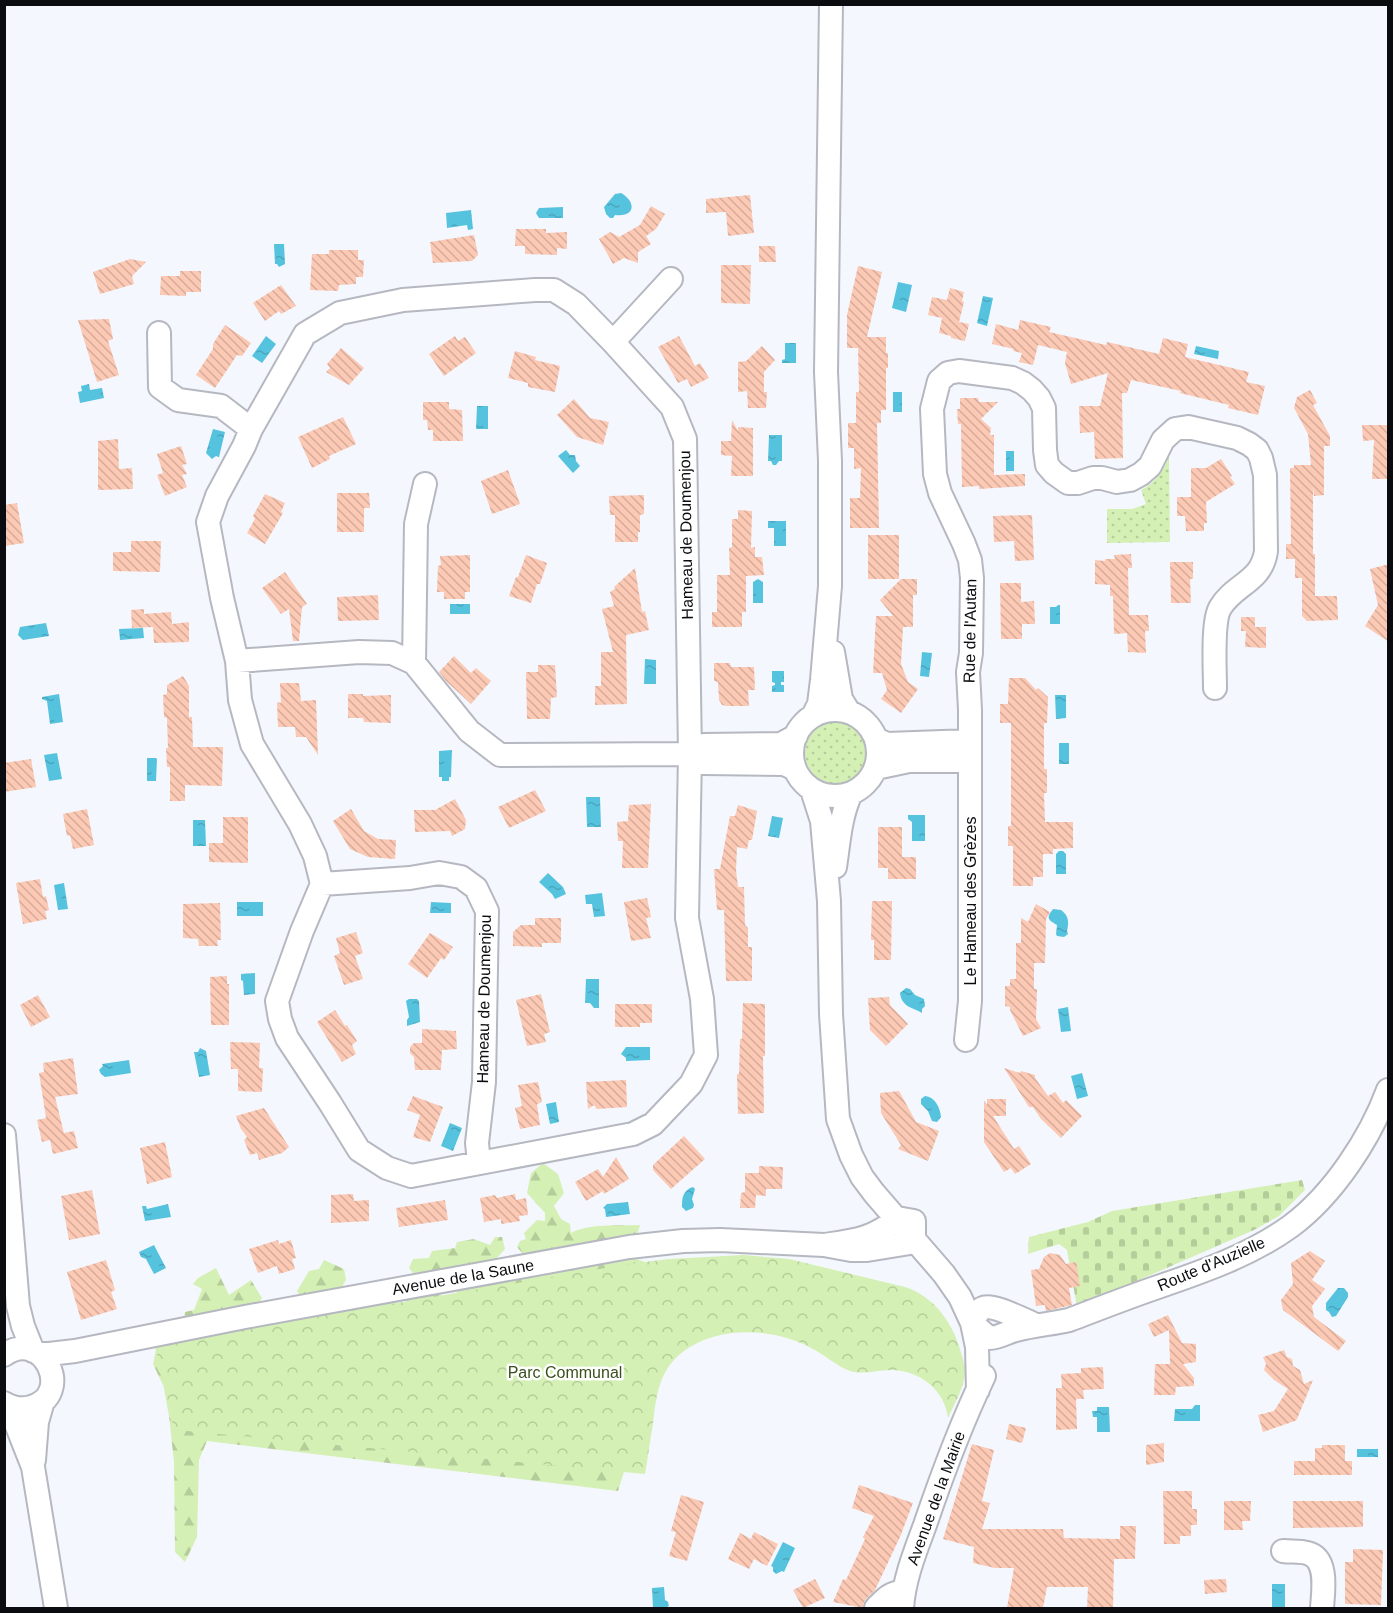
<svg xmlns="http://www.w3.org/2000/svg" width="1393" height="1613" font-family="Arial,sans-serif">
<defs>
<pattern id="grass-dots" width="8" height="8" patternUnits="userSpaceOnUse" patternTransform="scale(1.5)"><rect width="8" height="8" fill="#d4f0b4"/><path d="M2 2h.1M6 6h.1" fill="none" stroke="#b5cd9a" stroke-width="1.8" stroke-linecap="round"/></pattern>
<pattern id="forest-firs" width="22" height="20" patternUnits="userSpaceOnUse" patternTransform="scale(1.5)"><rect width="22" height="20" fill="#d4f0b4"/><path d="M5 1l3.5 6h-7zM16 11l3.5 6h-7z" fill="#b5cd9a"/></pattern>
<pattern id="cemetery-stones" width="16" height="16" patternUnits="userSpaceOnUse" patternTransform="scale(1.5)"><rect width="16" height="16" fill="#d4f0b4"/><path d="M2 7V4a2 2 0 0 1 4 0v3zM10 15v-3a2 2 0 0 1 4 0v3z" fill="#b5cd9a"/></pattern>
<pattern id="park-crowns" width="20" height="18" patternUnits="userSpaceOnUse" patternTransform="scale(1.5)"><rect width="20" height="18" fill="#d4f0b4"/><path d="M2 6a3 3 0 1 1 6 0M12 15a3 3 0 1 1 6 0" fill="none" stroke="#b5cd9a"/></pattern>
<pattern id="water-ripples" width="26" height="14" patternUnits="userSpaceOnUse" patternTransform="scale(1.5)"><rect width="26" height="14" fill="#55c3de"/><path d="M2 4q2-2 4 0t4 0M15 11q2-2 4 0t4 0" fill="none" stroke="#49a6bd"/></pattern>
<pattern id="building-back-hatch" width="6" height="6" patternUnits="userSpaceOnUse" patternTransform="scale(1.5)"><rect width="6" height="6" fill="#fbc9b4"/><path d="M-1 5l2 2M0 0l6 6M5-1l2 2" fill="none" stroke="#d6ab9a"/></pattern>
</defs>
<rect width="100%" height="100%" fill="#f5f7fe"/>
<path fill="url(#grass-dots)" d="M1169 456 1170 542 1107 543V509H1132L1146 504 1141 490C1156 482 1163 472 1169 456Z
M805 753a31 31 0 1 1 62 0a31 31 0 1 1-62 0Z"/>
<path fill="url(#forest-firs)" d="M543 1163 558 1174 564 1193 554 1206 561 1219 570 1224 571 1233C589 1223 619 1226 640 1225L631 1257 645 1262 628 1459 618 1491 207 1441 199 1460 197 1537 185 1562 175 1552 174 1462 169 1416 198 1414 163 1385 153 1364 156 1350 182 1336 185 1312 194 1310 202 1289 193 1284 198 1278 216 1268 229 1295 251 1280 262 1298 256 1311 303 1300 297 1291 309 1271 319 1269 324 1260 344 1269 346 1280 340 1290C363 1299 381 1306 406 1302L415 1289H432L442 1296 457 1293 449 1274 430 1270 426 1276 418 1279 409 1268 413 1259 429 1258 432 1251 455 1248 457 1242 474 1239 490 1245 495 1237H502L505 1249 496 1259 471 1272 578 1263 597 1265 606 1253 589 1248 553 1249 542 1260 525 1256 517 1247 520 1241 526 1239 524 1233 537 1220 545 1221V1213L527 1193 531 1173Z"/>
<path fill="url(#cemetery-stones)" d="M1302 1180 1305 1190 1279 1216 1254 1230 1077 1307 1067 1250 1059 1244 1028 1254 1029 1237 1088 1222 1112 1211Z"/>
<path fill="url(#park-crowns)" d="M743 1255 789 1259 905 1287C936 1297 954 1325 962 1356 963 1360 965 1365 965 1370 966 1384 954 1405 948 1418 945 1390 919 1370 891 1370 877 1370 864 1375 850 1371 836 1366 824 1354 811 1348 773 1328 720 1325 684 1351 659 1369 656 1396 653 1424 650 1441 648 1457 645 1474L176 1430 169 1416 159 1361 154 1344 629 1264 669 1259Z"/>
<path fill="url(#water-ripples)" d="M621 193C637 202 635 218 615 215L613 218H610L606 214 604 207 615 194Z
M563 207V218H539L536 213 539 208Z
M471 210 473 229 468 230 467 225 447 228 446 213Z
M274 244H284L285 264 279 267 277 264H275Z
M898 282 912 285 906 312 892 308Z
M983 296 993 298 987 326 977 323Z
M266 336 276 344 262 363 252 356Z
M785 343H796V363H782V360L785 359Z
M1196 346 1219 351 1218 359 1194 354Z
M89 384 90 390 102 388 104 398 80 403 78 392 82 391 81 386Z
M893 392H902V412H893Z
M477 406H488V429H476Z
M213 429 225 432 219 457 216 456 212 459 206 453Z
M769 435H782V461H779L776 465H773L771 461H768Z
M566 450 570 455H575L576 461 580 466 573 473 558 456Z
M1006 451H1014V471H1006Z
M768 521H786V546H774V528H768Z
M758 579 763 582V603H753V582Z
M450 604H470V614H450Z
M1058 605H1060V624H1050V607H1056Z
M46 623 49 636 23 640 18 635 20 627Z
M143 628 144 638 120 640 119 629Z
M922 652 932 653 929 677 920 676Z
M645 659 656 660V684H644Z
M772 671H784V682H781V685H784V692H772V686L775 685V683L772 682Z
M59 694 63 722 50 724 47 701 42 699V697Z
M1055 695H1066V718L1056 719Z
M1059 743H1069V764H1059Z
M452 750 451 777H449V781H442V777H439V751Z
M57 753 62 779 49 781 44 755Z
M147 758H156L157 759 156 781H147Z
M586 797H600L601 827H587Z
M908 815H925V841H912V822L908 819Z
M772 816 783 818 779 838 768 836Z
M193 820H205L206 846H193Z
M1059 851H1063L1066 854V874H1056V854Z
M548 873 563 887 566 894 555 899 552 894 539 882Z
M64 883 68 909 58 910 54 885Z
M602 893 605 916 594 917 592 904H586L585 895Z
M237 902H263V916H237Z
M431 902 451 903V913H430Z
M1053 909 1061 910C1069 916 1069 922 1067 931L1068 934 1064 937 1057 936 1056 934 1057 925C1049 920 1045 919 1053 909Z
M255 973V994L244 995 243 981 241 980V974Z
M586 979H599V1008H594L590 1003H585Z
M906 988 910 989 915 995 924 999 925 1006 922 1009V1013C913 1007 902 1008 900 993Z
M409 999H417L419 1001 420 1022 407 1026V1020L409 1017 406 1001Z
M1068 1007 1071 1031 1061 1032 1058 1009Z
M626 1047H650V1060L626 1061V1058L621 1054Z
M200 1048 206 1051 210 1075 199 1077 194 1052H198Z
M129 1060 131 1073 105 1077 101 1074 99 1070 103 1066 102 1064Z
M1082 1073 1088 1096 1077 1099 1071 1076Z
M925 1096C935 1097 940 1107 941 1117L937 1122 932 1121 928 1111 921 1104V1099Z
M556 1102 559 1122 550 1124 546 1104Z
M450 1123 462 1128 453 1151 441 1146Z
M690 1188 693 1187 695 1189 692 1199 694 1205 693 1208 686 1211 682 1207C682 1199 682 1193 690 1188Z
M628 1202 630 1214 606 1217 605 1209 603 1208 607 1204Z
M168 1204 171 1217 145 1221 142 1206H146L147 1209Z
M154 1245 166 1268 154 1274 146 1259 141 1257 139 1252Z
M1338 1288H1344L1348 1293V1297L1336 1316 1332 1317 1329 1312 1326 1310V1303Z
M1195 1405H1200V1421H1174L1175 1409H1192Z
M1097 1407H1109L1110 1432H1097V1417H1093L1092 1411H1097Z
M1357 1449H1378V1457H1357Z
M783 1542 795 1548 784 1572 782 1571 776 1574 773 1571V1567L771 1566Z
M1272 1584H1285V1608H1272Z
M664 1587 665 1600 668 1602 669 1606 665 1608H653L652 1588Z"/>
<path fill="url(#building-back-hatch)" d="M750 195 754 233 728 236 726 212 706 213V199Z
M651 206 665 214 656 229 646 236 651 244 638 252V263L624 258 613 264 599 239 610 232 619 237 640 225Z
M516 229H546V233L567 232V249L557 248V255L525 254V246H515Z
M474 235 478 255 472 261 433 263 430 242Z
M759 246H775L776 262H759Z
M329 250H358V260H364L363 277H356V284L339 285 338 291 310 290 312 254H329Z
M130 259 146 262 132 276 134 284 100 294 93 272Z
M721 265H751L750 304 721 303Z
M858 266 882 272 867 337H886V353H888V368H886V410H881V423H877L879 528H850V498H860L861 468 854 469V448H848V423H856V392H859L858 348H847V315Z
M180 271H201V292H186V296L160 295 161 276H180Z
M281 285 296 306 281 314 279 311 265 321 253 303Z
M950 288 964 292 962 301 964 302 959 322 969 324 965 341 951 338V336L939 333 942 318 928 315 932 297 947 300Z
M109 319 113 339 108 341 119 375 97 382 78 320Z
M1020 320 1051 327 1049 332 1106 345 1107 342 1159 354 1163 338 1188 344 1185 357 1249 372 1246 382 1265 386 1258 415 1228 408 1229 405 1180 393 1181 391 1131 380 1127 393H1122L1123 458 1095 459 1094 432 1080 433 1079 406H1100L1108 373 1071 384 1065 363 1067 352 1038 345 1033 365 1019 362 1022 353 1013 351 1014 349 992 344 996 324 1018 330Z
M225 325 251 343 242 356 237 355 215 388 196 375 213 349V344Z
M455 336 458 341 465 337 476 353 444 376 429 354Z
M679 336 695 366 700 363 709 378 691 387 687 379 678 383 658 347Z
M762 346 775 360 764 372V392H767L766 408H748L747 391 738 392V362L746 361Z
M341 348 364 368 349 385 326 372 330 368 327 364Z
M515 351 536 357 535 360 560 366 555 392 528 387V383L508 378Z
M1310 390 1317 403 1313 405 1330 436V446H1324V495L1314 496 1313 486V554H1315V596H1337L1338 620 1307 621 1302 616V578H1295V559H1286V544H1291L1290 468H1294V465H1311L1308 434 1294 408 1297 397Z
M960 398H978L979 402H998L981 419 991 428 990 435H994V475L1025 474V486L979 489V486L962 487 961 424H958L957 409H960Z
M574 399 590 418 609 422 603 445 577 437 557 415Z
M423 402H449V409L462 410 463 441H433V430H428L427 420H423Z
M343 417 356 444 329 456 330 459 312 468 298 437Z
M732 420 738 431V427L753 428V476H731L732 456 721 455V441H731Z
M1362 425H1389V479H1372L1374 440 1363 441Z
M118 439 119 469 132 468 133 489 98 490V441Z
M181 446 187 464 182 465 187 474 182 475 187 487 165 496 157 475 163 473 157 454Z
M1221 459 1232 476 1230 477 1235 484 1206 502 1207 523H1204V531H1186L1185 516H1177V497H1191V468H1206Z
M508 470 520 504 492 514 481 481Z
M337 493H369L370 508H364V532H337Z
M265 494 285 503 281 512 283 513 265 544 247 533 255 519 253 516Z
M644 495V514L640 515V532H638V542H615V515H610L609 496Z
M17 503 24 543 4 546V505Z
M738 510 752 511 751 548 755 547V557H762L764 575 746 576V612H742V627H712V612H717V575H730L729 548 732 547V519H738Z
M1032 515 1034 560 1015 561 1014 541 994 542 993 516Z
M868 535H899V579H868Z
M131 541H161L160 572 113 571V552H131Z
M1131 554 1132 568H1128L1129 615H1148L1149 631H1145L1146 653 1128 652 1127 633 1114 634 1113 596H1110V585L1095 584V560L1105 561V559H1115L1114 555Z
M470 555V592H465V599H444V592H437L438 566 441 565 440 556Z
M526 555 547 563 540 584H537L531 603 509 596 516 577H518Z
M1170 562H1193V579H1190L1191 603H1171Z
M1389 564V642L1365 626 1378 605 1370 569Z
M635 568 642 612 645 611 649 630 626 635 627 704 595 705V686H601V652H613L602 609 614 606 610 592 616 588 614 587Z
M285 572 307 604 302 607 299 641H293L289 609 281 614 262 588Z
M901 579H917V595H913V627H903L901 664 908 682 918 689 901 713 881 699 887 690 882 673H873L876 616H893L880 600Z
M1000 583H1021V602L1034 601 1035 624H1022V639H1001Z
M378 595 379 620 338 621 337 597Z
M144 609V614L171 612 172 624 189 622V642L154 643 153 627 132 628 131 610Z
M1241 617H1255V627H1266V648L1245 647 1246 631H1241Z
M454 656 471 673 476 668 491 681 471 704 446 681 439 672Z
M714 663H730L731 667H754L755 690H748L749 706H727L722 705 719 700 718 682 714 681Z
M538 665H555L557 697 551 698 550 719H527L526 672H538Z
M183 676 189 686V717H192L193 747H223L222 786 185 785V801H170V767H167L166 748H168L167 718 164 717 163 695 167 694V685Z
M1009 678H1025L1036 690 1038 688 1048 697 1047 723H1044V769H1047V793H1044L1045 822H1073V848L1053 849V854H1043V877H1033V886H1013V846H1008V826H1011V723H1000V704H1008Z
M280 683H299L301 701 316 700 318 755 306 737H296L295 727H278L277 702 281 703Z
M348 694H363V696L391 695V723L364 722 363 718H348Z
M31 759 36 787 4 792V763Z
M535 790 546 811 509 828 498 807Z
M455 799 466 820 465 829 452 836 450 831 415 832 414 810H435Z
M651 804 648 868H622L623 841H618L617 822 628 821 629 805Z
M738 805 757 811 752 840H749L747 849 737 847 736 870 738 887H744L745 925 748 928V947H752V981H726L724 910H717L714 869H720L730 816H735Z
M87 809 94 845 73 849 70 835 67 836 63 814Z
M351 809 364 831 378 839 396 840 395 859 368 857 350 849 333 821Z
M223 817H248V863L209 862V843H223Z
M878 827H902V857H916V879H888V868H878Z
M40 879 43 897 46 896 49 910 45 911 47 919 23 924 16 883Z
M647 898 651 917 646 918 651 938 631 941 624 902Z
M872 901H892L891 960H874V940H871Z
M220 903 221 940H217L218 946H199L198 939 183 938V904Z
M1036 904 1050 912 1046 919 1045 963H1034V989H1037L1036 1019 1041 1028 1023 1036 1010 1010V1007L1005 1006V986H1010V979H1016V943H1021V918L1028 922Z
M535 918H561V943H542V947L513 946V932L521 925H535Z
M356 932 363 953 355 956 363 979 344 985 334 956 340 953 336 938Z
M430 933 453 947 444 960 441 958 427 978 408 964Z
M227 976V984H229V1025H211L210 977Z
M541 994 550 1032 544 1034 546 1042 527 1046 516 1000Z
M38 995 50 1017 31 1027 20 1005Z
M889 997 890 1005 908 1024 886 1046 870 1030 868 998Z
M743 1003 765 1004V1056H763L764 1113 738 1114 737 1074H739L740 1039H742Z
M615 1004H652V1023H640V1027H615Z
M335 1010 345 1026 347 1025 357 1041 352 1045 356 1054 342 1062 317 1022Z
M422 1029 456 1031 457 1049 442 1050 441 1070H415L414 1057 410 1053V1047L414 1043H422Z
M230 1042 260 1043 259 1068H263L262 1092 238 1091V1069H231Z
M73 1058 78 1094 55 1097 64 1133 74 1131 78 1148 53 1154 50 1140 42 1142 37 1120 46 1118 39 1073 44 1072 43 1063Z
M1004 1068 1020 1073 1021 1071 1035 1075V1078L1048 1096 1055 1092 1063 1103 1066 1100 1082 1116 1061 1138 1041 1119 1033 1107H1029Z
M626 1080 627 1107 597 1109 594 1105 588 1109 586 1082Z
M538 1082 542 1102 537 1104 540 1125 520 1129 515 1108 522 1106 518 1085Z
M899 1091 916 1122 939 1131 928 1161 898 1149 901 1145 881 1113 880 1093Z
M413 1096 443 1107 430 1142 413 1137 420 1115 407 1110Z
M987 1099H1006V1116H993L1014 1149 1019 1146 1031 1164 1015 1174 1011 1168 1004 1172 984 1142V1101L987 1105Z
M264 1108 289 1147 282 1153 259 1160 257 1153 250 1155 244 1140 247 1137 241 1129 236 1116Z
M684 1136 705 1159 671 1189 653 1170V1165Z
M165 1142 172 1177 147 1184 140 1148Z
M616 1157 629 1179 604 1194 603 1191 586 1201 575 1182 598 1169 603 1177Z
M759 1166 783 1167 782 1189H766V1196L756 1195 755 1208H740L741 1193 745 1192V1173H759Z
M92 1190 100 1234 69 1240 61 1196Z
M353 1194 354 1201 369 1200V1221L331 1223V1195Z
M515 1194 516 1200 526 1198 528 1215 519 1216 520 1221 501 1224V1219L484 1222 480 1198 495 1195 497 1198Z
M445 1200 448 1220 399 1227 396 1208Z
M278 1240 279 1244 291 1240 296 1258 292 1259 295 1269 279 1274 277 1266 258 1273 249 1249Z
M1310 1251 1325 1261 1312 1280 1325 1289 1312 1306 1314 1317 1346 1341 1338 1351 1283 1310 1281 1300 1293 1284 1291 1263Z
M1050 1253 1060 1255 1066 1264 1076 1262 1080 1286 1069 1288 1072 1305 1046 1311 1045 1305 1036 1306 1031 1270 1039 1269 1044 1257Z
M106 1260 115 1290 111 1292 117 1309 81 1320 67 1272Z
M1168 1315 1182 1343 1196 1344V1362L1183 1364 1194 1378V1386L1176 1387 1175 1395H1154L1155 1364H1170L1169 1330 1154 1337 1148 1324Z
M1284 1350 1287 1357 1292 1359 1293 1366 1300 1370 1304 1384 1313 1380 1297 1419 1295 1421 1263 1432 1258 1415 1274 1411 1288 1389 1274 1380 1264 1370 1266 1364 1263 1357Z
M1103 1367 1104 1389 1083 1390 1084 1399H1076L1077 1429 1056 1430V1388H1062L1061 1374 1081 1373V1368Z
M1009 1424 1026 1428 1022 1443 1006 1439Z
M1164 1443V1462L1146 1465V1445Z
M972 1444 994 1450 982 1501 990 1503 982 1529H1063L1064 1538 1120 1539V1526H1136L1135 1559H1114L1113 1608H1087L1088 1587H1047L1043 1608H1007L1014 1568H995L973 1563 974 1547 943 1539Z
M1322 1445H1345V1461H1352V1475H1294V1461H1315V1448H1322Z
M859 1485 913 1503 900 1537 875 1590 866 1599 863 1604V1608L833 1602 843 1579 846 1580 865 1539 863 1537 874 1516 852 1508Z
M1163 1491H1192V1509H1197V1525H1191V1536H1180V1544H1164Z
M681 1495 704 1502 687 1561 669 1556 676 1532 671 1531Z
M1224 1501H1251L1250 1521H1242L1243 1530H1224Z
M1293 1501H1363V1527L1293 1528Z
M754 1532 778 1544 767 1566 754 1559 749 1569 728 1559 740 1533 751 1539Z
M1353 1549 1383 1550 1381 1605 1345 1604V1562H1353Z
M815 1579 825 1598 803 1608 793 1590Z
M1226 1579 1227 1592 1205 1594 1204 1580Z"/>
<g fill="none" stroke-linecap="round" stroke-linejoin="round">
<defs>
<path id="minor" d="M535 290H554L576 304 613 342 672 407 685 439 690 754 687 918 702 999 706 1055 691 1084 653 1124 633 1134 411 1176 387 1168 359 1150 330 1103 287 1038 280 1019 277 1001 302 931 322 884 315 856 300 824 252 744 240 700 237 661 222 598 208 522 217 496 244 446 251 429 305 334 340 313 403 300Z
M159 333 160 387 178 400 221 406 251 429
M613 342 671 279
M833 652 841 699 849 712
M237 661 359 652 392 653 414 663 469 731 500 755 690 754 704 745 781 744 796 736
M414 663 416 524 425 484
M792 753a43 43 0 1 1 86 0a43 43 0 1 1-86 0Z
M813 716 819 704 822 680 830 586V461L826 372 831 4
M876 739 887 744 970 741
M690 754 703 763 784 764 795 769
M876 768 909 761H969
M812 790 822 821 829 901 831 1014 838 1119 851 1155 862 1177 874 1193 944 1274 960 1297 972 1323 977 1347 978 1390
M835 867C839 841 840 817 851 793
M322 884 410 878 439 873 461 877 476 888 487 911 484 1082 477 1143 479 1163
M966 1040 970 1001V710L968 672 971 653 972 578 970 560 964 544 940 493 935 474 932 409 939 381 948 373 959 371 1012 378 1023 383 1032 390 1039 398 1044 408 1045 450 1047 465 1054 473 1068 483H1078L1093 478H1102L1117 482 1130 480 1141 474 1150 466 1163 440 1175 429 1188 427 1237 438 1249 444 1257 450 1261 458 1265 475 1266 551C1262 582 1234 584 1220 608 1212 622 1215 670 1215 688
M4 1135 18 1306 23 1326 33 1351
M972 1323 989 1338C999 1338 1007 1332 1016 1330 1034 1325 1052 1324 1069 1320 1098 1309 1126 1298 1155 1288 1202 1272 1251 1255 1291 1226 1334 1194 1370 1138 1388 1090
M972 1323C975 1318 978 1310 983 1308 992 1303 1026 1321 1036 1325
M39 1354H49L75 1351 245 1317 629 1247 683 1241 720 1240 824 1245 851 1250H867L910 1243 914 1239V1221L897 1218C875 1239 852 1241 824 1245
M4 1355C43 1327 75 1395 31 1407 22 1410 13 1408 4 1403
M9 1406 33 1467 56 1608
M34 1460 37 1422 43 1401
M1283 1551C1291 1552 1300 1551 1307 1553 1329 1558 1323 1592 1322 1608
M876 1608C884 1600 890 1592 903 1592
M902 1608C904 1579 915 1552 925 1525 942 1475 961 1424 984 1376"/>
</defs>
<use href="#minor" stroke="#b6b8c1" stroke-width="26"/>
<use href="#minor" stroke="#fff" stroke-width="22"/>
</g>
<g text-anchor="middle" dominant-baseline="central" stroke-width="5" stroke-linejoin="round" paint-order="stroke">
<g font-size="16" fill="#0b0c0f" stroke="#fff">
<text transform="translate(686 535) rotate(-91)">Hameau de Doumenjou</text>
<text transform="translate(970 631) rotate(-89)">Rue de l'Autan</text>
<text transform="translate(970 901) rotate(-90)">Le Hameau des Grèzes</text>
<text transform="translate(484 999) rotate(-89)">Hameau de Doumenjou</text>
<text transform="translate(1211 1264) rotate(-23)">Route d'Auzielle</text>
<text transform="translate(463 1277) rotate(-10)">Avenue de la Saune</text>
<text transform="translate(936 1498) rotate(-70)">Avenue de la Mairie</text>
</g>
<g font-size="16" fill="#3a501b" stroke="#fff">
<text x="565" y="1372">Parc Communal</text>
</g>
</g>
<rect width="1393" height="1613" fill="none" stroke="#0b0c0f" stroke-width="12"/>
</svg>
